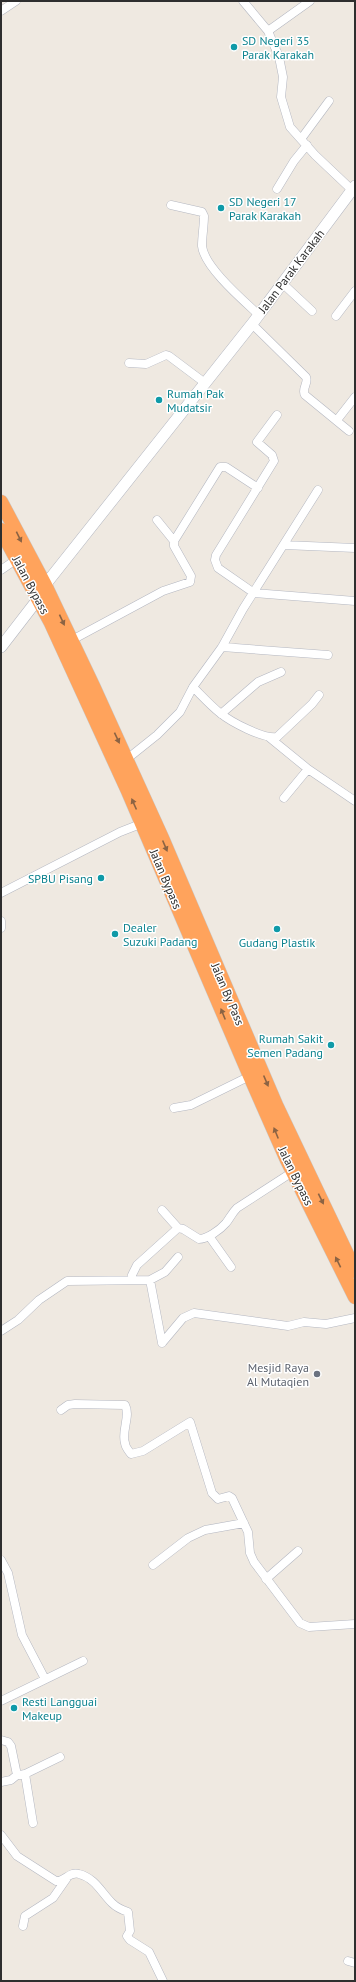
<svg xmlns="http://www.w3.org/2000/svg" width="356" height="1982" font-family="'PT Sans',sans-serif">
<rect width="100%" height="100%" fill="#efe9e1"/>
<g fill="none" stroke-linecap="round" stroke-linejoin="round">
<defs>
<path id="street" d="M243 1 268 31 279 57 283 77 281 97 290 127 315 155 352 190
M1 11 16 1
M268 31 310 1
M301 139 329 101
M277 189 294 161 307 145
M171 205 202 212 204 216C204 226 202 236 202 246 204 267 244 301 259 315
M282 283 312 311
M336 316 355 291
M252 324 306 377C309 383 301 389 305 395L349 431
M129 363 146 364 166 355 169 356 205 383
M277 415 257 442 272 455 274 461 216 555 215 560 218 568 254 593 355 601
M337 420 355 397
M157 520 174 541
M284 545 355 548
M1 570 17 559
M72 640 163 591 190 582 191 576 174 546V541L220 467H226L258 488
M222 647 328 655
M193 687C202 696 210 705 220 713 231 722 263 739 277 737L312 704 319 695
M221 714 258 682 281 672
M270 738 308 769 284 798
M127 759 157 735 180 712 193 687 222 647 243 609 318 490
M308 769 355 801
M1 893 120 832 143 823
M1 921V928
M174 1108 191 1105 250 1076
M162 1210 178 1228
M209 1236 231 1267
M132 1275 137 1265 178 1228 183 1229 199 1239C207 1239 220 1230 226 1223 230 1218 232 1213 237 1208L294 1171
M150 1280 162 1343
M1 1331 18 1320 39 1300 67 1281 150 1280 165 1272 178 1257
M162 1343 183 1318 194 1313 288 1326 304 1322 326 1324 355 1318
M61 1410 68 1405 75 1404 125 1405C131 1416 121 1431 125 1443 125 1447 129 1451 131 1454L143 1451 190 1422 212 1493 218 1499 229 1496 232 1498 248 1532 250 1553 254 1562 300 1623 309 1627 355 1624
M1 1560 8 1573 22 1635 45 1679
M153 1565 188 1538 205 1530 244 1523
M266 1579 298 1551
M1 1701 83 1661
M1 1740 8 1742 11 1746 17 1775 11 1780 1 1782
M25 1774 33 1823
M20 1775 25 1774 60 1757
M1 1835 17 1856 56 1881C65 1882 69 1871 79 1874 95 1878 101 1892 112 1903 116 1907 122 1910 128 1912L130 1931 127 1936 130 1940 149 1952 163 1981
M23 1926 25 1916 53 1898 67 1878
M348 1961 355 1963"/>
<path id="secondary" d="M1 647 38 599 45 585 252 324 355 186"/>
<path id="highway" d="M1 502 45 585 93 686 162 838 276 1105 355 1271
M1 530 51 623 128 791 250 1076 287 1160 355 1297"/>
</defs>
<use href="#street" stroke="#b4b7c1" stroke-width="9"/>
<use href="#secondary" stroke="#b4b7c1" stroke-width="12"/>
<use href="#highway" stroke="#c9c9c9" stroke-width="15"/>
<use href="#street" stroke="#fff" stroke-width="8"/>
<use href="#secondary" stroke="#fff" stroke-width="11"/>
<use href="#highway" stroke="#ffa35c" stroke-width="14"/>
</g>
<defs><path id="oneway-solid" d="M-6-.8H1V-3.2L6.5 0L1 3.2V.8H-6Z"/></defs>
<g fill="#8c6343">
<use href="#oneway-solid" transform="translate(19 537) rotate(64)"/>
<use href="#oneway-solid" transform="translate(62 620) rotate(65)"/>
<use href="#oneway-solid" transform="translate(117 738) rotate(65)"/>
<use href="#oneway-solid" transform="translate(134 804) rotate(-114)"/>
<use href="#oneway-solid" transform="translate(165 846) rotate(67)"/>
<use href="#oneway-solid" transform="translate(223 1014) rotate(-112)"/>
<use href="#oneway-solid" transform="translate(266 1081) rotate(67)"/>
<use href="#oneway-solid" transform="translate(276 1133) rotate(-112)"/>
<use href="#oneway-solid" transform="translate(321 1199) rotate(64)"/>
<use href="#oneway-solid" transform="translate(338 1262) rotate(-116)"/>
</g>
<g fill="#0f9aa8" stroke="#fff" stroke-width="1.5">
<circle cx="234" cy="47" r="4"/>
<circle cx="221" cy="208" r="4"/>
<circle cx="159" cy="400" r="4"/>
<circle cx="101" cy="878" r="4"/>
<circle cx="277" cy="929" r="4"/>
<circle cx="115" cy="934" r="4"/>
<circle cx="331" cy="1045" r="4"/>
<circle cx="14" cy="1708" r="4"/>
</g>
<circle fill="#6b7280" stroke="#fff" stroke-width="1.5" cx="317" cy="1374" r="4"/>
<g text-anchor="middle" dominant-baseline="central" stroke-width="3" stroke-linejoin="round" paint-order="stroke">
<g font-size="12" fill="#0d838f" stroke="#fff" text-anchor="start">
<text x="242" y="40">SD Negeri 35<tspan x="242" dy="14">Parak Karakah</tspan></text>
<text x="229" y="201">SD Negeri 17<tspan x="229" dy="14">Parak Karakah</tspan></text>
<text x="167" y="393">Rumah Pak<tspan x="167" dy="14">Mudatsir</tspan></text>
<text x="93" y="878" text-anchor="end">SPBU Pisang</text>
<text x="123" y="927">Dealer<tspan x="123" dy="14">Suzuki Padang</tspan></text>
<text x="277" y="942" text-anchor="middle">Gudang Plastik</text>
<text x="323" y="1038" text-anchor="end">Rumah Sakit<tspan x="323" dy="14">Semen Padang</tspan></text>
<text x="22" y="1701">Resti Langguai<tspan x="22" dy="14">Makeup</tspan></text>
</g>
<g font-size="12" fill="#2e2e2e" stroke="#fff">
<text transform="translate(291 271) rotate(-53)">Jalan Parak Karakah</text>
<text transform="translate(31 585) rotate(62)">Jalan Bypass</text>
<text transform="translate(166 879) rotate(67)">Jalan Bypass</text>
<text transform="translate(228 994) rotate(67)">Jalan By Pass</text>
<text transform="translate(296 1176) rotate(64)">Jalan Bypass</text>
</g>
<g font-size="12" fill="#5b616d" stroke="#fff" text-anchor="end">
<text x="309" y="1367">Mesjid Raya<tspan x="309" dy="14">Al Mutaqien</tspan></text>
</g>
</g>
<rect width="356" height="1982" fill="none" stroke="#2e2e2e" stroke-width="4"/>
</svg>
